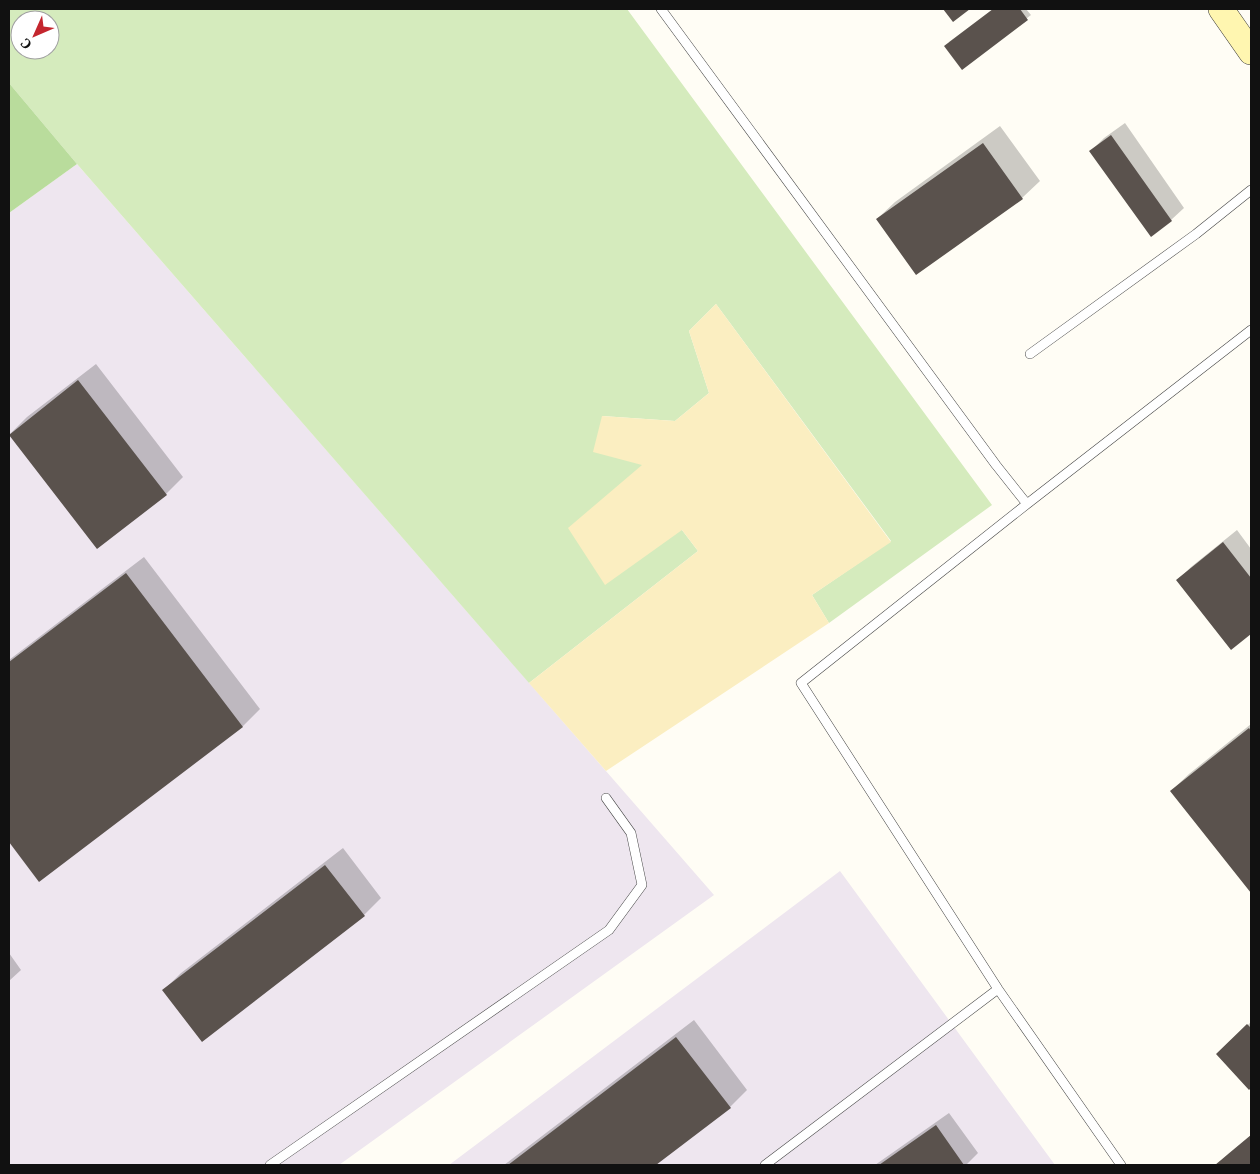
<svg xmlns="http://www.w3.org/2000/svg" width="1260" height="1174" font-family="'Source Serif 4',serif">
<rect width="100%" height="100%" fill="#fffdf5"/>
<path fill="#eee6ef" d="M77 164 714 895 339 1165H9V213Z
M840 871 1055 1165H449Z"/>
<path fill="#d5ebbd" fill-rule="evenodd" d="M9 9H627L992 505 829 623 812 595 891 541 716 304 689 331 709 393 675 421 602 416 643 465 682 530 698 551 529 683 77 164 9 83ZM20 20H50V50H20Z"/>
<path fill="#b9dc9c" d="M9 83 77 164 9 213Z"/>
<path fill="#fbeec1" d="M716 304 891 542 812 595 829 623 606 771 529 683 698 551 682 530 605 585 568 528 642 465 593 452 602 416 675 421 709 393 689 331Z"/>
<path fill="#0003" d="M993 9H1026L1031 15 962 69 949 42Z
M1125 123 1184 208 1171 220 1091 151 1104 138Z
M1000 126 1040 181 1022 198 917 273 877 219 895 202Z
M96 364 183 477 166 494 10 434 27 417Z
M1237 530 1251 549V632L1232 648 1178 580 1191 567Z
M144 557 260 709 243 726 39 880 9 840V660Z
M1251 724V891L1171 791 1189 774Z
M343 848 381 898 364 915 164 990 181 973Z
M9 953 21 970 9 981Z
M694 1020 747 1090 730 1107 654 1165H504Z
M1251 1022V1086L1249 1088 1226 1045Z
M949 1113 978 1153 966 1165H875Z
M1251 1135V1165H1217L1228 1154Z"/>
<path fill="#5a524d" d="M943 9H970L953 22Z
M993 9H1020L1028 20 962 70 944 46Z
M1111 135 1172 221 1151 237 1089 151Z
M983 143 1023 199 916 275 876 219Z
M78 380 167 495 97 549 9 435Z
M1223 542 1251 578V634L1231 650 1176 580Z
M126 573 243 727 39 882 9 842V662Z
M1249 728 1251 731V893L1170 791Z
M325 865 365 916 202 1042 162 990Z
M1247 1024 1251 1028V1088L1249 1090 1216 1054Z
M676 1037 731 1108 656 1165H508Z
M936 1125 964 1165H879Z
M1251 1135V1165H1215Z"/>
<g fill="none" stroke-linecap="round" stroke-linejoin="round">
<defs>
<path id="lane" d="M661 9 996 465 1027 504
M1030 354 1196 234 1251 190
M270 1165 609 930 642 885 631 833 606 798
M765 1165 998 989
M1121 1165 998 989 801 683 1027 504 1251 330"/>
<path id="secondary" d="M1221 9 1251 52"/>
</defs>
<use href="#lane" stroke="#444" stroke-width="10"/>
<use href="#secondary" stroke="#333" stroke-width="26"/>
<use href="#lane" stroke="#fff" stroke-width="9"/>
<use href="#secondary" stroke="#fff6b0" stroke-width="25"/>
</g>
<rect width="1260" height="1174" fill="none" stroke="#111111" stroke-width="20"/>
<g transform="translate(35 35) rotate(225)"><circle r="24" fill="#ffffff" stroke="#a0a0a0"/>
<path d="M0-4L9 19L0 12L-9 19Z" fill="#c4262e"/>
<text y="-8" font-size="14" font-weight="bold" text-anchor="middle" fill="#111111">С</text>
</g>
</svg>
